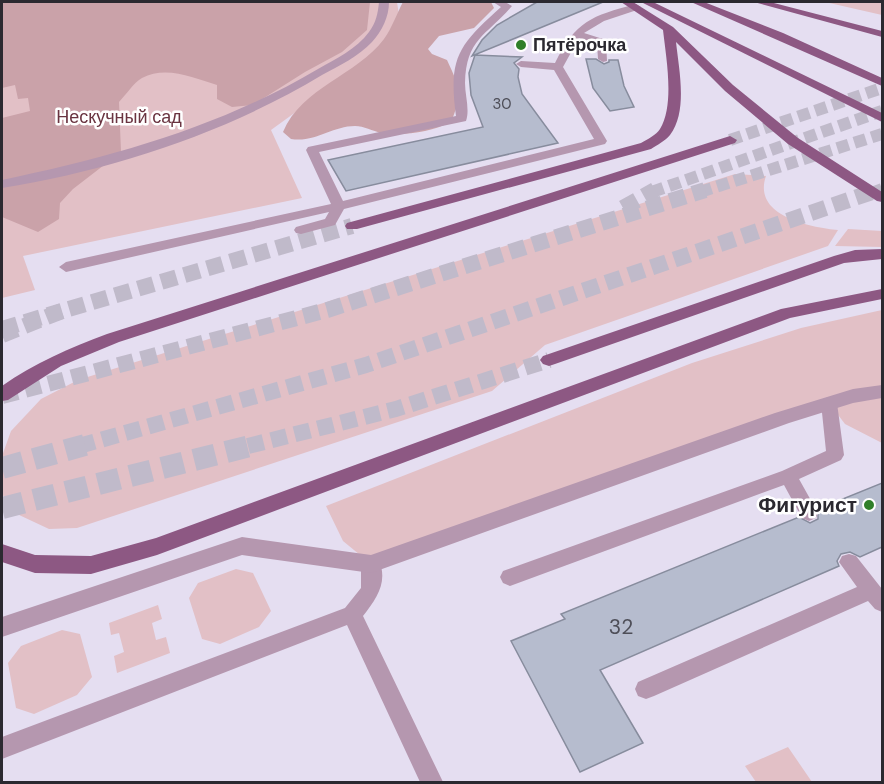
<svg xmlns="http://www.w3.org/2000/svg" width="884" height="784" font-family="'DM Sans',sans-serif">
<rect width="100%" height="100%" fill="#e5def1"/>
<path fill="#e2c0c6" d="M2 2H397L402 35 271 130 302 198 23 256 35 290 2 298Z
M825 2H882V15Z
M735 174 766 176C752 216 810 227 838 230L828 246 545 345 492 391 77 528 49 529 17 514 2 494V456L11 431 41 399 78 380Z
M848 229 882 231V247L835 246Z
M882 310V443L845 424 829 403 371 564 343 541 326 506 692 363 801 328Z
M236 569 253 573 271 611 259 627 220 644 202 639 189 598 198 583Z
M158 605 162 619 152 623 156 640 166 637 170 653 117 673 114 656 124 652 119 633 111 635 109 623Z
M62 630 80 634 92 677 77 695 34 714 16 708 8 663 21 646Z
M788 747 812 782H756L745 766Z"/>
<path fill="#caa2a9" d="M2 2H370L367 30 342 52 305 72 253 105 232 107 217 99V85C194 78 166 65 142 78 134 82 126 95 119 102L121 152 73 189 60 203 59 219 38 232 2 217V118L30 111 28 98 18 99 15 85 2 88Z
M403 2H491L494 8 474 28 439 36 428 49 432 54 447 60C459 86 463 94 451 122 431 132 404 136 382 133 372 131 364 126 355 126 332 126 315 143 291 139L283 132C302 87 356 76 384 39 392 28 397 13 403 2Z"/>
<path fill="#b6bcce" stroke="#878c9d" stroke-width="1.5" d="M537 2H603L472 56 482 40 497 25Z
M475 55 522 57 514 63 519 69 518 77 522 94 558 143 346 191 328 160 483 127 471 95 469 73Z
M586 59H596L604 64 609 62V60H618L624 86 634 107 610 111 593 88Z
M882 483V547L860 557 850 552 841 554 837 561 839 566 600 670 643 743 580 772 511 641 565 619 561 614 799 517 810 523 818 519V509Z"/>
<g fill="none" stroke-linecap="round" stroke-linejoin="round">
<path stroke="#c0baca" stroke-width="16" stroke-dasharray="16 8" stroke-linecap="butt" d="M2 329 62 311"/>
<path stroke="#c0baca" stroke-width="12" stroke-dasharray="12 6" stroke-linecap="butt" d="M730 140 882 88
M652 192 882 111
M700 192 882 134
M874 192 882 189"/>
<path stroke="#c0baca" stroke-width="16" stroke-dasharray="16 8" stroke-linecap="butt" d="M623 208 655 190
M2 335 62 311 352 226
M2 396 327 310 705 190
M79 446 366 365 878 190
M248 446 396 409 549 360"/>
<path stroke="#c0baca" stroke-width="22" stroke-dasharray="22 11" stroke-linecap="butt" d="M2 468 85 445
M2 508 254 445"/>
<path fill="#b597af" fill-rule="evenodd" d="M379 2H389C389 17 382 31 372 42 359 56 339 66 322 75 226 133 112 170 2 188V180C112 157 220 127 318 69 335 59 357 49 369 32 376 23 378 13 379 2Z
M493 2H505L512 6C488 35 466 38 465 83 465 95 470 110 466 121L319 152 343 201 594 139 554 70 521 67 516 64 521 61 555 63C576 21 591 16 636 4L641 7 640 9 604 21 584 33 606 40 607 61 603 62 598 59 597 44 579 38 563 67 607 141 605 144 344 209 335 225 301 234 296 233 294 230 296 227 325 219 329 212 66 272 59 267 66 262 331 204 306 150 308 147 456 116C448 57 459 45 501 7Z
M829 397 835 399 837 403 844 455 841 460 799 479 818 513 816 518 809 521 802 518 784 485 510 586 503 583 500 577 503 571 782 471 826 451 821 403 823 399Z
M849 554 856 556 882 589V612L875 609 868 601 654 696 646 699 638 696 635 689 638 682 857 587 839 562 842 556Z
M371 556 378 558C389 581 377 598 363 616L443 782H420L347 625 2 759V737L345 608 361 588V564L364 558Z"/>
<path fill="#b597af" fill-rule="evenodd" d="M882 385V398L853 403 789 423 371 573 242 555 2 637V617L242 537 371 555 775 413 853 389Z"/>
<path fill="#8d5883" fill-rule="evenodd" d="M621 2H633L673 27 733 85 798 138 882 192V202L877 201 788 144 725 91 676 42C679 70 688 111 670 135 665 141 657 145 651 149L357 229H347L345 226 347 223 641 143C648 139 656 135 660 129 675 105 666 57 663 30Z
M641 2H653L882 113V122Z
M691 2H704L783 33 882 78V86Z
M754 2H770L882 31V37Z
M730 136 737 140 735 143 119 342 61 366 8 400 2 401V386C34 363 70 348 107 334Z
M882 249V259L844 263 555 364 549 366 543 364 540 360 543 356 834 256 855 250Z
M882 289V299L790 318 157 555 91 574 35 573 2 562V544L35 555 91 556 156 538 781 309Z"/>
</g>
<g fill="#307f29" stroke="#fff" stroke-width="2">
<circle cx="521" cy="45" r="6"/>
<circle cx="869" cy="505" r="6"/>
</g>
<g text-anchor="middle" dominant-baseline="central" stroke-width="5" stroke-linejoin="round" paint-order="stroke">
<g font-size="15" fill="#4e4e58">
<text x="502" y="104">30</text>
</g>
<g font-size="18" font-weight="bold" fill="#2b2930" stroke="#fff" text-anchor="start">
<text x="533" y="45">Пятёрочка</text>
</g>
<g font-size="18" fill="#6a3441" stroke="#fff">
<text x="119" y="117">Нескучный сад</text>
</g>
<g font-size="21" font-weight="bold" fill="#2b2930" stroke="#fff" text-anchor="end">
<text x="857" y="505">Фигурист</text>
</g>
<g font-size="21" fill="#4e4e58">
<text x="621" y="627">32</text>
</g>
</g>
<rect width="884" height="784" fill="none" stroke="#2b2930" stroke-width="6"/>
</svg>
